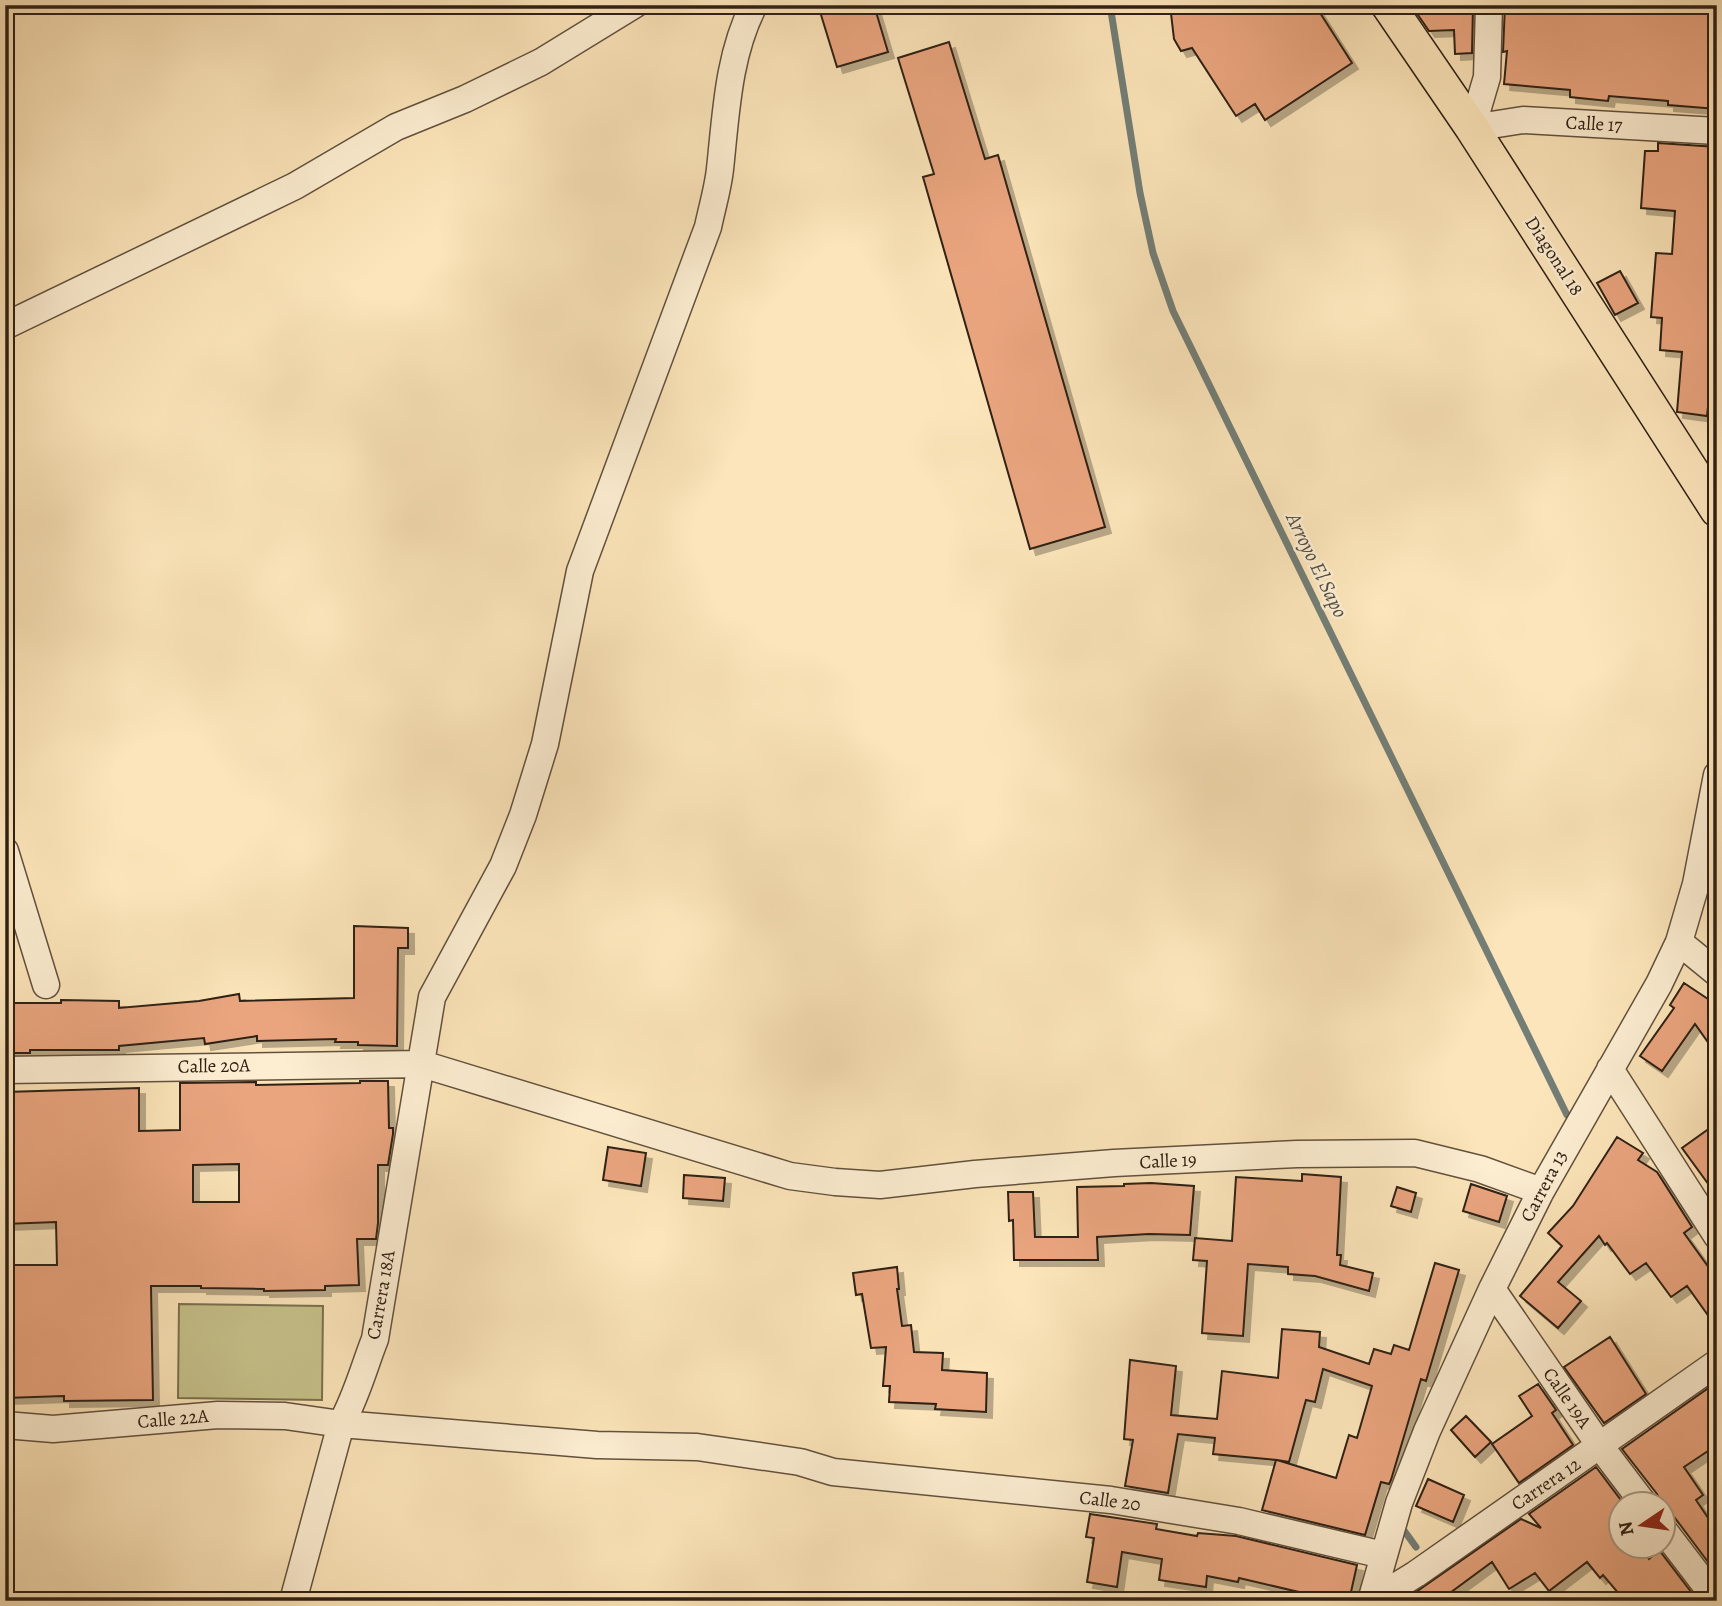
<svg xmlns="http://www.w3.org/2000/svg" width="1722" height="1606" font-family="Alegreya,serif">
<defs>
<filter id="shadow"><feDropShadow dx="6" dy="6" stdDeviation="0" flood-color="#0004"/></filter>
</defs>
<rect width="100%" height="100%" fill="#fce5ba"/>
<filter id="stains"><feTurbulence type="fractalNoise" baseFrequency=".00286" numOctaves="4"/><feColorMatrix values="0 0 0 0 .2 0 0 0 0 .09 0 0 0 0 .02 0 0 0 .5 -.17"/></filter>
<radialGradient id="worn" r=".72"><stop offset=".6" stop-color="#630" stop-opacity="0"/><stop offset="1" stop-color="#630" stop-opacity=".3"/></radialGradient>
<path fill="#c6c28b" stroke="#7a7150" stroke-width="2" d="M179 1304 323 1306 322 1400 178 1398Z"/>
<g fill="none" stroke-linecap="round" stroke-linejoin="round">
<path stroke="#737e76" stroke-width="7" d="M1110 5 1140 193 1153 253 1173 311 1567 1115
M1400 1525 1416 1547
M1434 1579 1449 1601"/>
</g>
<path fill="#eaa57f" stroke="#2f2014" stroke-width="2" fill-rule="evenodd" filter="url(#shadow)" d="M818 5H874L888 52 837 67Z
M1170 5H1315L1352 63 1265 120 1255 104 1236 116 1192 48 1181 51 1174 39Z
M1418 5H1473L1472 53 1455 54 1454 30 1429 31 1418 15Z
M1505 5H1717V109L1668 105V101L1609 96 1608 101 1570 97V90L1504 84 1507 51 1503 52Z
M949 42 985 159 998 155 1105 527 1030 549 923 177 934 174 898 58Z
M1658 143 1717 147V324L1707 416 1677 412 1682 352 1660 350 1662 318 1651 317 1656 253 1672 254 1675 211 1641 208 1645 151H1658Z
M1620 271 1638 303 1615 315 1597 283Z
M354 926 408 928V948H398L397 1046 358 1045V1042H335L336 1039 257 1041V1036L205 1044 204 1038 119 1046V1050H30V1053H5V1003H61V1000L119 1001V1008L199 1001 239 994 240 1001 354 998Z
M1684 983 1717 1005V1055L1695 1024 1662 1071 1640 1056 1674 1008 1670 1005Z
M360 1081H388L389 1128H393V1134L388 1165H378V1223L376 1239H357L359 1285 325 1286V1290L264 1291V1289L201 1288V1286H151L153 1400 64 1401V1396L5 1398V1265H57L56 1222 5 1224V1092L139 1088V1131L180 1130V1083L256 1082V1085L360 1083ZM239 1164V1202H193V1165Z
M1717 1123V1196L1682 1148Z
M1617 1137 1643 1153 1638 1160 1657 1172 1692 1227 1684 1233 1717 1279V1328L1687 1286 1671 1297 1646 1263 1630 1274 1607 1243 1605 1245 1599 1236 1558 1282 1581 1301 1558 1328 1520 1296 1562 1246 1548 1233 1573 1206Z
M608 1147 646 1153 641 1186 603 1180Z
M1302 1174 1341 1177 1337 1255H1341L1340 1265 1373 1273 1369 1291 1315 1276 1288 1274V1267L1248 1264 1243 1336 1202 1333 1207 1261 1193 1260 1195 1238 1232 1241 1236 1177 1302 1181Z
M684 1175 725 1178 723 1201 683 1198Z
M1151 1183 1194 1186 1190 1235 1149 1234 1097 1237 1098 1260H1014L1013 1220 1009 1221 1008 1192H1033L1035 1237H1078L1077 1187 1124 1186V1184Z
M1471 1184 1507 1196 1499 1222 1463 1211Z
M1397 1187 1416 1193 1411 1212 1391 1206Z
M1435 1263 1459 1270 1426 1381 1421 1379 1391 1480 1389 1484 1381 1482 1365 1535 1262 1510 1276 1460 1213 1454 1215 1438 1178 1434 1168 1493 1125 1486 1133 1440 1124 1439 1130 1360 1176 1366 1171 1415 1217 1419 1222 1371 1278 1378 1282 1329 1320 1332 1319 1347 1369 1364 1374 1349 1391 1354 1394 1345 1409 1350ZM1323 1369 1372 1386 1357 1438 1349 1435 1336 1478 1277 1460 1289 1462 1306 1400 1315 1402Z
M897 1267 899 1289H897L902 1326 911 1325 914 1352 943 1353 942 1370 987 1373 986 1412 935 1409 936 1404 889 1402 890 1386H883L886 1347 871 1348 862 1294 856 1295 853 1273Z
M1610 1337 1646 1394 1604 1423 1564 1367Z
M1717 1382V1445L1684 1467 1703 1495 1696 1500 1717 1531V1574L1675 1518 1667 1513 1657 1494 1622 1449Z
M1538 1384 1556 1410 1552 1413 1573 1445 1519 1483 1492 1444 1532 1416 1519 1396Z
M1466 1416 1491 1442 1475 1457 1451 1430Z
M1596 1467 1620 1499V1546H1639L1649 1559 1659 1550 1698 1601H1625L1603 1575 1600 1578 1587 1562 1549 1591 1535 1573 1509 1589 1492 1562 1439 1601H1403L1521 1519 1541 1528 1529 1514Z
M1428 1479 1464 1495 1453 1522 1416 1506Z
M1090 1514 1157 1524 1156 1529 1197 1536 1198 1533 1236 1536 1357 1565 1349 1601H1314L1316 1596 1239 1578 1238 1582 1207 1576 1206 1587 1159 1580 1162 1559 1122 1552 1117 1587 1087 1582 1094 1538 1086 1537Z"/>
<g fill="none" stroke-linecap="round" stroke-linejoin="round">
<defs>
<path id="minor" d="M1489 5 1487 77 1472 128 1523 120 1717 131
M5 326 295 186 396 127 465 99 541 62 634 5
M5 851 46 985
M1679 942 1717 973
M1610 1069 1717 1236
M5 1070 422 1064 790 1176 835 1182 880 1185 975 1174 1114 1163 1297 1154 1415 1153 1480 1169 1541 1191
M1492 1289 1600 1446 1644 1504
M5 1425 53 1429 218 1415 285 1416 341 1424 597 1445 697 1447 800 1462 833 1472 1111 1500 1239 1521 1383 1555
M1662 1528 1717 1600
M293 1601 341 1424C356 1398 364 1367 375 1339L432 997 503 866 523 815 545 744 580 571 708 227C712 208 718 188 720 169 726 114 728 55 754 5
M1371 1601 1399 1503 1427 1431 1492 1289 1541 1191 1659 984 1679 942 1696 884 1717 775
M1372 1601 1416 1574 1717 1363"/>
<path id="major" d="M1388 5 1472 128 1717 510"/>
</defs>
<use href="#minor" stroke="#62513e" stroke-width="29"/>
<use href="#major" stroke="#2f2014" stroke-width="36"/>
<use href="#minor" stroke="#fdeed2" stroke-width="26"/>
<use href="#major" stroke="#fce5ba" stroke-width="33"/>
</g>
<g text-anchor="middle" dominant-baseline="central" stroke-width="5" stroke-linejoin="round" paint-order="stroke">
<g font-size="19" fill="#2f2014" stroke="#fdeed2">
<text transform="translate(1594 124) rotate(3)">Calle 17</text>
<text transform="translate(1554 256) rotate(57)">Diagonal 18</text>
<text transform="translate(214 1066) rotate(-1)">Calle 20A</text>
<text transform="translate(1168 1161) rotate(-3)">Calle 19</text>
<text transform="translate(1544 1186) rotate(-62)">Carrera 13</text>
<text transform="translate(381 1295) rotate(-80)">Carrera 18A</text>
<text transform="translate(1567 1398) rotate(55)">Calle 19A</text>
<text transform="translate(173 1419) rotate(-5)">Calle 22A</text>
<text transform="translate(1546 1484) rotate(-34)">Carrera 12</text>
<text transform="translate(1110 1501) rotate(7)">Calle 20</text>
</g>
<g font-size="21" font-style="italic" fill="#514f45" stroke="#fdeed2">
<text transform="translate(1317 565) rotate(64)">Arroyo El Sapo</text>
</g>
</g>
<rect width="1722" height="1606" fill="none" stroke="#fce5ba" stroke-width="28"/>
<rect x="7" y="7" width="1708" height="1592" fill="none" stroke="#2f2014" stroke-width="3.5"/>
<rect x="14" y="14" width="1694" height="1578" fill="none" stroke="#2f2014" stroke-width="2"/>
<g transform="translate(1642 1525) rotate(257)"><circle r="33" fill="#fdeed2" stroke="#ab9c86" stroke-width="2"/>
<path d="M0-5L12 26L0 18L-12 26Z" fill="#8f2418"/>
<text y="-10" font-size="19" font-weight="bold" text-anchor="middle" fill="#2f2014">N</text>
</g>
<rect width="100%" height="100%" filter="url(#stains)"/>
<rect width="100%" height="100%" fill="url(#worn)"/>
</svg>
